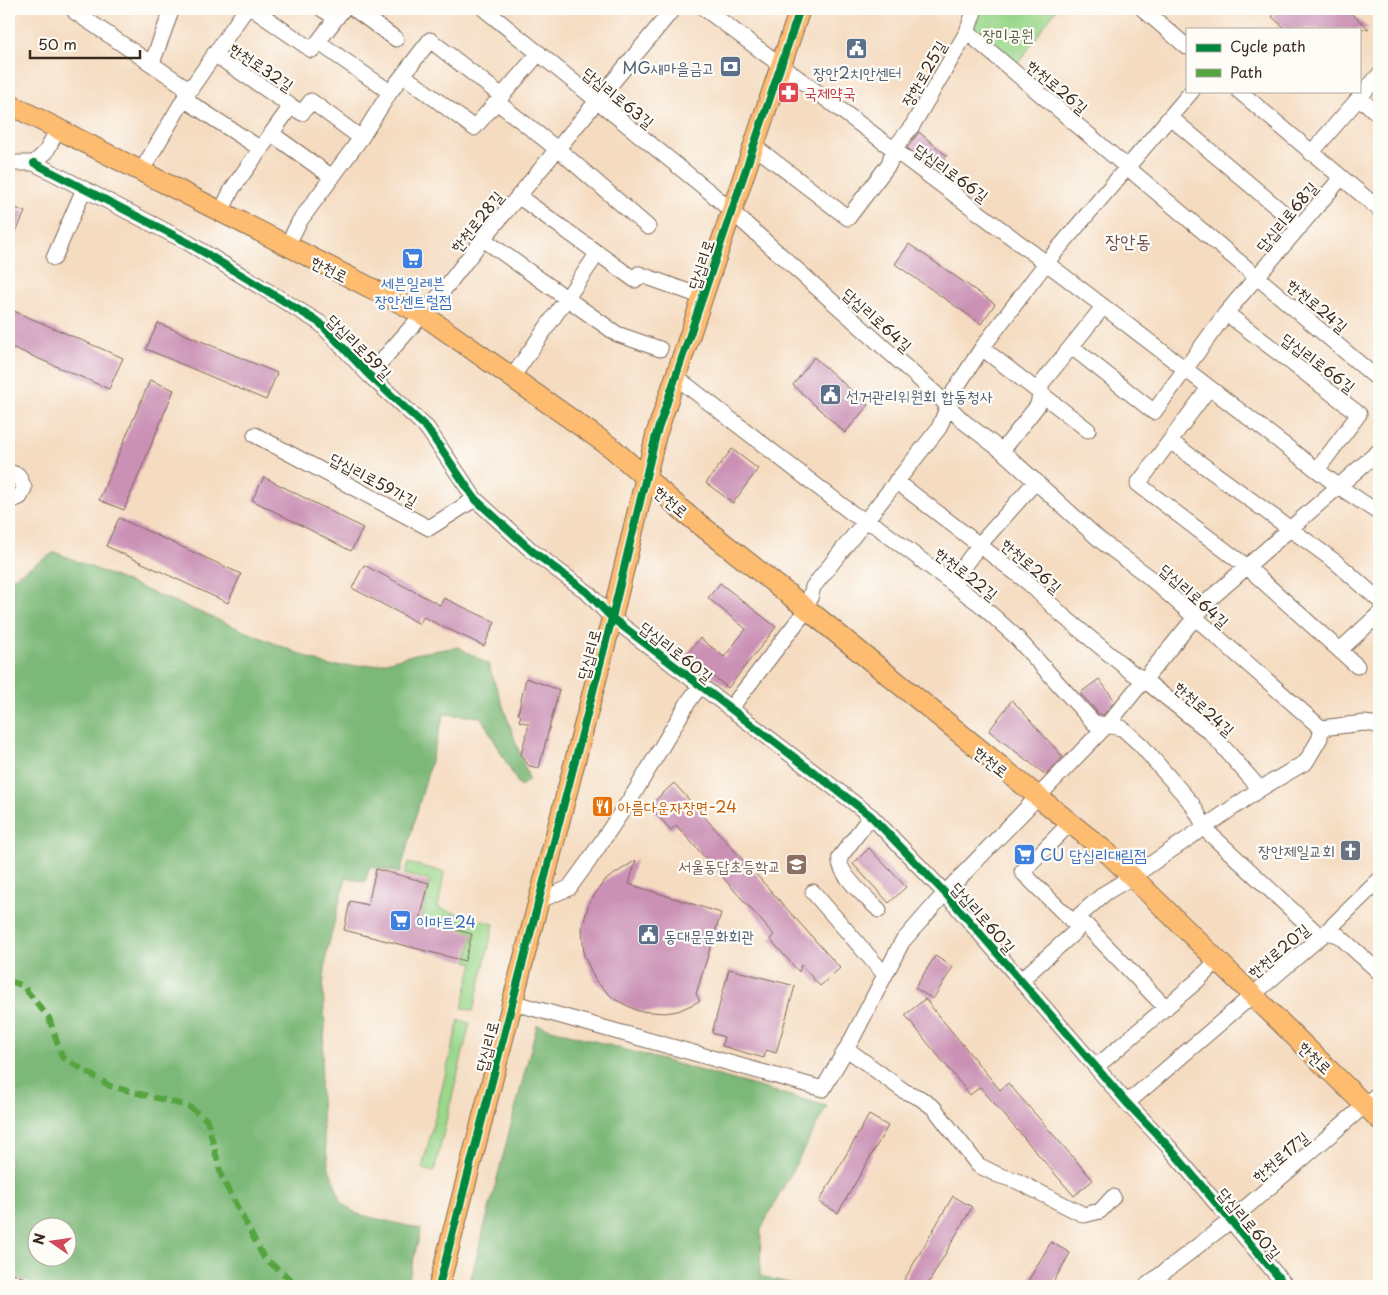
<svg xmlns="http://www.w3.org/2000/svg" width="1388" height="1295" font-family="'Playpen Sans','Poor Story',sans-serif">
<rect width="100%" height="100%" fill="#fdfcf7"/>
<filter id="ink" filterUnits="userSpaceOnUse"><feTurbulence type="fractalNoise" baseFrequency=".02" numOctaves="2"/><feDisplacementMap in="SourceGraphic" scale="10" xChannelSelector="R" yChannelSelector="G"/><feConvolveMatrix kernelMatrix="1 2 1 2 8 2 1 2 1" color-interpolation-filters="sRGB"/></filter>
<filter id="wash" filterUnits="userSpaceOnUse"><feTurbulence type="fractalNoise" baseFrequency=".0096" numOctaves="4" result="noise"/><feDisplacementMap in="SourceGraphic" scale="20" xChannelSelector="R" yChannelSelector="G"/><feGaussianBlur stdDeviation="1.12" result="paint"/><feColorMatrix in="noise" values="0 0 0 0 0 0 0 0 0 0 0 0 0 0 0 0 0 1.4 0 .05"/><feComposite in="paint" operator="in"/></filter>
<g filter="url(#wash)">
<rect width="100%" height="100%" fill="#f5dcc1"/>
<path fill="#9ad78b" stroke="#6a8054" d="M975 9H1056L1013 71 967 32Z
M408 863 444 872 438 908 494 924 473 1011 462 1008 473 963 467 961 473 933 422 918 430 881 404 874Z
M459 1020 470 1023 434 1172 422 1169Z"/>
<path fill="#7bb877" stroke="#5b714a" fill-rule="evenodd" d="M55 552 329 666 375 665 419 653 458 647 488 664 529 779 520 787 481 717 444 714 400 873 370 866 365 882 346 877 327 951 323 988 325 1027 320 1086 323 1130 329 1168 342 1203 357 1214 421 1229 407 1286H37L9 1274V580ZM38 1228H68V1258H38Z
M537 1025 827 1106 761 1229 760 1276 801 1286H469Z"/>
<g id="blocks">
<path fill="#ca91b5" d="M1279 9H1346L1369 29H1286L1272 17Z
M919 132 947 156 936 169 907 148Z
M9 205 25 212 9 247Z
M909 244 995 304 981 324 895 264Z
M9 309 123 358 109 389 9 346Z
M158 323 277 373 266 400 146 349Z
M814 357 868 405 845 433 793 385Z
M150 380 174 390 124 510 99 500Z
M732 449 758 469 733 503 706 483Z
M264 477 363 528 351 551 252 500Z
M119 518 241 574 228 603 106 546Z
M364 565 440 605 444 598 495 622 484 646 423 617 420 624 352 588Z
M720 583 776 627 728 688 686 655 700 638 724 657 746 629 708 598Z
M526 678 559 690 539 768 529 766 521 754 529 724 519 721 521 715 518 714Z
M1099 679 1115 701 1103 715 1099 714 1080 693Z
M1012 700 1063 757 1046 775 989 731Z
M674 783 840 968 820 986 801 965 799 972 770 939 774 935 676 825 671 830 649 806Z
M869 848 906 887 889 903 853 864Z
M636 860 629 884 721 913 696 994 700 1001 678 1011 665 1013 638 1011 614 999 595 980 584 955 582 928 589 903 604 881Z
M376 869 429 883 420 920 472 934 465 961 344 930 350 901 368 905Z
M935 956 953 967 933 999 915 988Z
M729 969 795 986 776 1053 766 1050 764 1058 722 1046 724 1037 712 1033Z
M925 999 1000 1090 1008 1083 1093 1180 1074 1196 980 1087 970 1095 905 1015Z
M869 1115 888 1126 838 1213 819 1202Z
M953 1196 972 1207 927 1286H910L903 1282Z
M1051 1242 1070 1253 1051 1286H1025Z"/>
</g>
</g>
<g filter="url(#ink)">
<use href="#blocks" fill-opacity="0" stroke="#7c6857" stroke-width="1"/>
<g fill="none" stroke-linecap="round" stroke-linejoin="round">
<defs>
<path id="minor" d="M74 9 75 12 184 86 190 103 261 149
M253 9 312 50 343 9
M322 9 336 18
M354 9 396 39
M484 9 711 193 937 395 963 421 1002 451 1101 541 1148 576 1321 728 1364 723 1379 725
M705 9 1061 274 1338 486 1379 513
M1143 9 1187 47
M967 32 1379 380
M318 42 390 92
M214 54 291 106
M152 63 172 9
M403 75 474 128 539 53
M1239 91 1379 209
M1359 97 1379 115
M1170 117 1300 227
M272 134 332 177
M754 146 848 218 889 164 893 150 912 126 967 32 975 9
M1311 153 1379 75
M9 163H34L46 152 58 128
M34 163 187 242 320 323 369 375 427 428 475 499 532 551 587 592 612 618 871 816 945 893 1127 1103 1168 1146 1286 1286
M142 170 187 94 246 9
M518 196 635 280 639 274 703 297
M221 212 232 189 291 106 302 113 311 101 361 138
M483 239 617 334 660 349
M287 246 299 222 361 138 390 92 430 40 498 93 502 106 566 156 648 227
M54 258 84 189
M1226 313 1359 414 1317 470
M1072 347 1154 412 1226 313 1341 178
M982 348 1088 430
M369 375 439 296 483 239 673 9
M513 376 598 253
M676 377 853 514 876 526 981 605 1015 636 1094 723 1122 728 1141 745 1192 804 1208 832 1321 937
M1209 388 1138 484 1247 567 1357 666
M255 435 429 528 475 499
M1170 441 1337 563 1379 600
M1002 451 1038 405 1042 383 1103 307
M9 472 18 475 24 488 20 497 9 501
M896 481 1030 584 1062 615 1131 672 1143 679 1211 733 1260 789
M952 582 980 544 1036 481
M1340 650 1379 614
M730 709 807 609 813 587 939 428 954 391 982 348 1046 263 1192 91
M871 816 840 857C836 873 868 899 879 910
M1070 823 1022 872 1072 921 1086 925 1166 1008
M813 892 885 975
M538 901 569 888 588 862 633 795 689 701 700 686
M1326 932 1338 935 1379 972
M1021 980 1076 931 1080 915 1105 893 1132 877 1260 789 1306 762 1320 738 1321 728
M511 1002 823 1089 852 1039 902 942 945 893 1107 725 1211 598 1379 451
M847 1049 904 1091 920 1098 934 1108 978 1165 998 1175 1017 1181 1084 1215 1100 1211 1113 1197
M1096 1067 1197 981 1217 961
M1127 1103 1326 932 1379 880
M9 1280 22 1286
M1146 1286 1230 1221 1379 1093"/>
<path id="major" d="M9 104 422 314 612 448 684 512 807 609 1111 856 1379 1119
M439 1286 612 618 656 435 800 9"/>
</defs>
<use href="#minor" stroke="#7c6857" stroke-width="17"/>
<use href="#major" stroke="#7c6857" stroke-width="22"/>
<use href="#minor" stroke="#fff" stroke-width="15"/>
<use href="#major" stroke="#fdbc70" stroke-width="20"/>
<path stroke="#54a441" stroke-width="6" stroke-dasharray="12 6" stroke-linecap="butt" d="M9 981 22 985 49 1018 62 1057 110 1086 188 1106 207 1120 222 1178 264 1258 299 1286"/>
<defs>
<path id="cycleway" d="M34 163 187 242 320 323 369 375 427 428 475 499 532 551 587 592 612 618 871 816 945 893 1127 1103 1168 1146 1286 1286
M439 1286 612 618 656 435 800 9"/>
</defs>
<use href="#cycleway" stroke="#fdfcf7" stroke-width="11"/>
<use href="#cycleway" stroke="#00873e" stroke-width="8"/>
</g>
</g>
<defs>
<symbol id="civic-square" viewBox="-11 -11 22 22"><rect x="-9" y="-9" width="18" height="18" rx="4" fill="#5c6f8a" stroke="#fdfcf7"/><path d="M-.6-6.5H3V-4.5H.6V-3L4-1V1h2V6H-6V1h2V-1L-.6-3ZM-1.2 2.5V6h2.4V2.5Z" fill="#fff"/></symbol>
<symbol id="bank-square" viewBox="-11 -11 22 22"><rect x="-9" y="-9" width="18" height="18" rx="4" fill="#5c6f8a" stroke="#fdfcf7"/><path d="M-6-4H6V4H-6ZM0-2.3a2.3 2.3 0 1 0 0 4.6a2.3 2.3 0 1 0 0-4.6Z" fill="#fff"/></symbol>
<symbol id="pharmacy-square" viewBox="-11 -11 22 22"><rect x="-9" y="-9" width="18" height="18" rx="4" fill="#e0444e" stroke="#fdfcf7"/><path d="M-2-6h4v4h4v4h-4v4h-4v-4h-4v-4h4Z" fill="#fff"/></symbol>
<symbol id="supermarket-square" viewBox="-11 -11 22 22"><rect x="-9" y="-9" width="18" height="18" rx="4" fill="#3f7fe0" stroke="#fdfcf7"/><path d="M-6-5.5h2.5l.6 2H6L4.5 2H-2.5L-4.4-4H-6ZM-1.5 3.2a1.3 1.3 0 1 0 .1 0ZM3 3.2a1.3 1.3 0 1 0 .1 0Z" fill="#fff"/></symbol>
<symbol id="restaurant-square" viewBox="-11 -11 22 22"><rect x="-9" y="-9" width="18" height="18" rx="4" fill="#e8710a" stroke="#fdfcf7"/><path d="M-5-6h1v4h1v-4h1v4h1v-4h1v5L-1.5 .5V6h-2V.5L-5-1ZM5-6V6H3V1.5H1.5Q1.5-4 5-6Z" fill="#fff"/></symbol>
<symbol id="church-square" viewBox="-11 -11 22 22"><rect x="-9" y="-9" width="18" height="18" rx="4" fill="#6b7280" stroke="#fdfcf7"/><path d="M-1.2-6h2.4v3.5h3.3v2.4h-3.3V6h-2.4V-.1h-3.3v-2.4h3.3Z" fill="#fff"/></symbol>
<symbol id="school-square" viewBox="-11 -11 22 22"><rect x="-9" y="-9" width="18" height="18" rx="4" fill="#8d6e63" stroke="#fdfcf7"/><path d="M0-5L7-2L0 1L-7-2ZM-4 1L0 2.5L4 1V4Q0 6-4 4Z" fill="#fff"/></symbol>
</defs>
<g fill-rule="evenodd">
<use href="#civic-square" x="844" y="36" width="25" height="25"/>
<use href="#bank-square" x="718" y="54" width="25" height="25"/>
<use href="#pharmacy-square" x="776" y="80" width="25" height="25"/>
<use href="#supermarket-square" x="400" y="246" width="25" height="25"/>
<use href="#civic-square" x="818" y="382" width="25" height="25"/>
<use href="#restaurant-square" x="590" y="794" width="25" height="25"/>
<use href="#church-square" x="1338" y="838" width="25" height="25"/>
<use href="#supermarket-square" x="1012" y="842" width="25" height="25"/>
<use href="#school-square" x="784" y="852" width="25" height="25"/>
<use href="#supermarket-square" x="388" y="908" width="25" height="25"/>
<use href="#civic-square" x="636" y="922" width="25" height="25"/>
</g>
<g text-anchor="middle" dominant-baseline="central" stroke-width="4.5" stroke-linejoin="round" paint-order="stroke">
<g font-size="16" fill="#585e3f" stroke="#fdfcf7">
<text x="1008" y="34">장미공원</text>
</g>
<g font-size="16" fill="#3b2a1e" stroke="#fdfcf7">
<text transform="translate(262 66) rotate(34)">한천로32길</text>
<text transform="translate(923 73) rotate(-60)">장한로25길</text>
<text transform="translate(1058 86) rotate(40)">한천로26길</text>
<text transform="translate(619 97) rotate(39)">답십리로63길</text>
<text transform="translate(952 172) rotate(36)">답십리로66길</text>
<text transform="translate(1286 216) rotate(-50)">답십리로68길</text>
<text transform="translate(476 221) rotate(-51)">한천로28길</text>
<text transform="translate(700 264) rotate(-72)">답십리로</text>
<text transform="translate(330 268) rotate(27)">한천로</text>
<text transform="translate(1318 305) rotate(40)">한천로24길</text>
<text transform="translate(878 319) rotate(42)">답십리로64길</text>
<text transform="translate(360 346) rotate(45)">답십리로59길</text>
<text transform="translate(1319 362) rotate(37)">답십리로66길</text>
<text transform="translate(374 479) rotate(28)">답십리로59가길</text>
<text transform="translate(672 501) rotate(41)">한천로</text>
<text transform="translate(1032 565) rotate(41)">한천로26길</text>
<text transform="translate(967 573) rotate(38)">한천로22길</text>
<text transform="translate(1195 595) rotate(42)">답십리로64길</text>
<text transform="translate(677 651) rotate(38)">답십리로60길</text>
<text transform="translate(588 654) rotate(-75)">답십리로</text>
<text transform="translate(1205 708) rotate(41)">한천로24길</text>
<text transform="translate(992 761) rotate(39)">한천로</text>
<text transform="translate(984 917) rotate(49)">답십리로60길</text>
<text transform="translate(1278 950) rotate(-40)">한천로20길</text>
<text transform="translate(486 1046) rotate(-76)">답십리로</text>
<text transform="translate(1316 1057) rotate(44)">한천로</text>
<text transform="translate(1280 1156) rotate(-40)">한천로17길</text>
<text transform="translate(1250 1223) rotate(50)">답십리로60길</text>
</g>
<g font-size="16" fill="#4e5e75" stroke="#fdfcf7" text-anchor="start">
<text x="715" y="67" text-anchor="end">MG새마을금고</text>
<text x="857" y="72" text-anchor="middle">장안2치안센터</text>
<text x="846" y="395">선거관리위원회 합동청사</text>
<text x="664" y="935">동대문문화회관</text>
</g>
<g font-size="16" fill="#be3a42" stroke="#fdfcf7" text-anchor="start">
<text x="804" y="92">국제약국</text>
</g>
<g font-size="16" fill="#366cbe" stroke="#fdfcf7" text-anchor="start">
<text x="413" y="282" text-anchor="middle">세븐일레븐<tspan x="413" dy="18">장안센트럴점</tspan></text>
<text x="1040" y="854">CU 답십리대림점</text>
<text x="416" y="921">이마트24</text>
</g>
<g font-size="16" fill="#c56008" stroke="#fdfcf7" text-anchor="start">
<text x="618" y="806">아름다운자장면-24</text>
</g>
<g font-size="16" fill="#5b616d" stroke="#fdfcf7" text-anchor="end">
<text x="1335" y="850">장안제일교회</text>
</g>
<g font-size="16" fill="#785e54" stroke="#fdfcf7" text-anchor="end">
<text x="781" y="865">서울동답초등학교</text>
</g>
<g font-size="19" fill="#6d4e53" stroke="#fdfcf7">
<text x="1128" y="240">장안동</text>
</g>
</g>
<rect width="1388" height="1295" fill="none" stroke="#fdfcf7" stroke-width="30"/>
<rect x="1186" y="28" width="175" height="65" fill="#fdfcf7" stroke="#afa8a0"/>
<rect x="1196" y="44" width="25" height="8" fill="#00873e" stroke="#afa8a0"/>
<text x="1230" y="52" font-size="15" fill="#3b2a1e">Cycle path</text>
<rect x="1196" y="69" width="25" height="8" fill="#54a441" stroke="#afa8a0"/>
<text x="1230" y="78" font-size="15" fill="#3b2a1e">Path</text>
<g transform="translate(52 1242) rotate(283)"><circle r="24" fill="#fdfcf7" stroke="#afa8a0"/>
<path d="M0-4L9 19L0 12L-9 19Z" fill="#d1495b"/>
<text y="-8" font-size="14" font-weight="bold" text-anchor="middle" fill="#3b2a1e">N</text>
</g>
<path d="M30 50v8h110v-8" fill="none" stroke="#3b2a1e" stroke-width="2.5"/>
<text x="38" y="50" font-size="15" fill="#3b2a1e" stroke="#fdfcf7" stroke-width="4" paint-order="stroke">50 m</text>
</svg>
